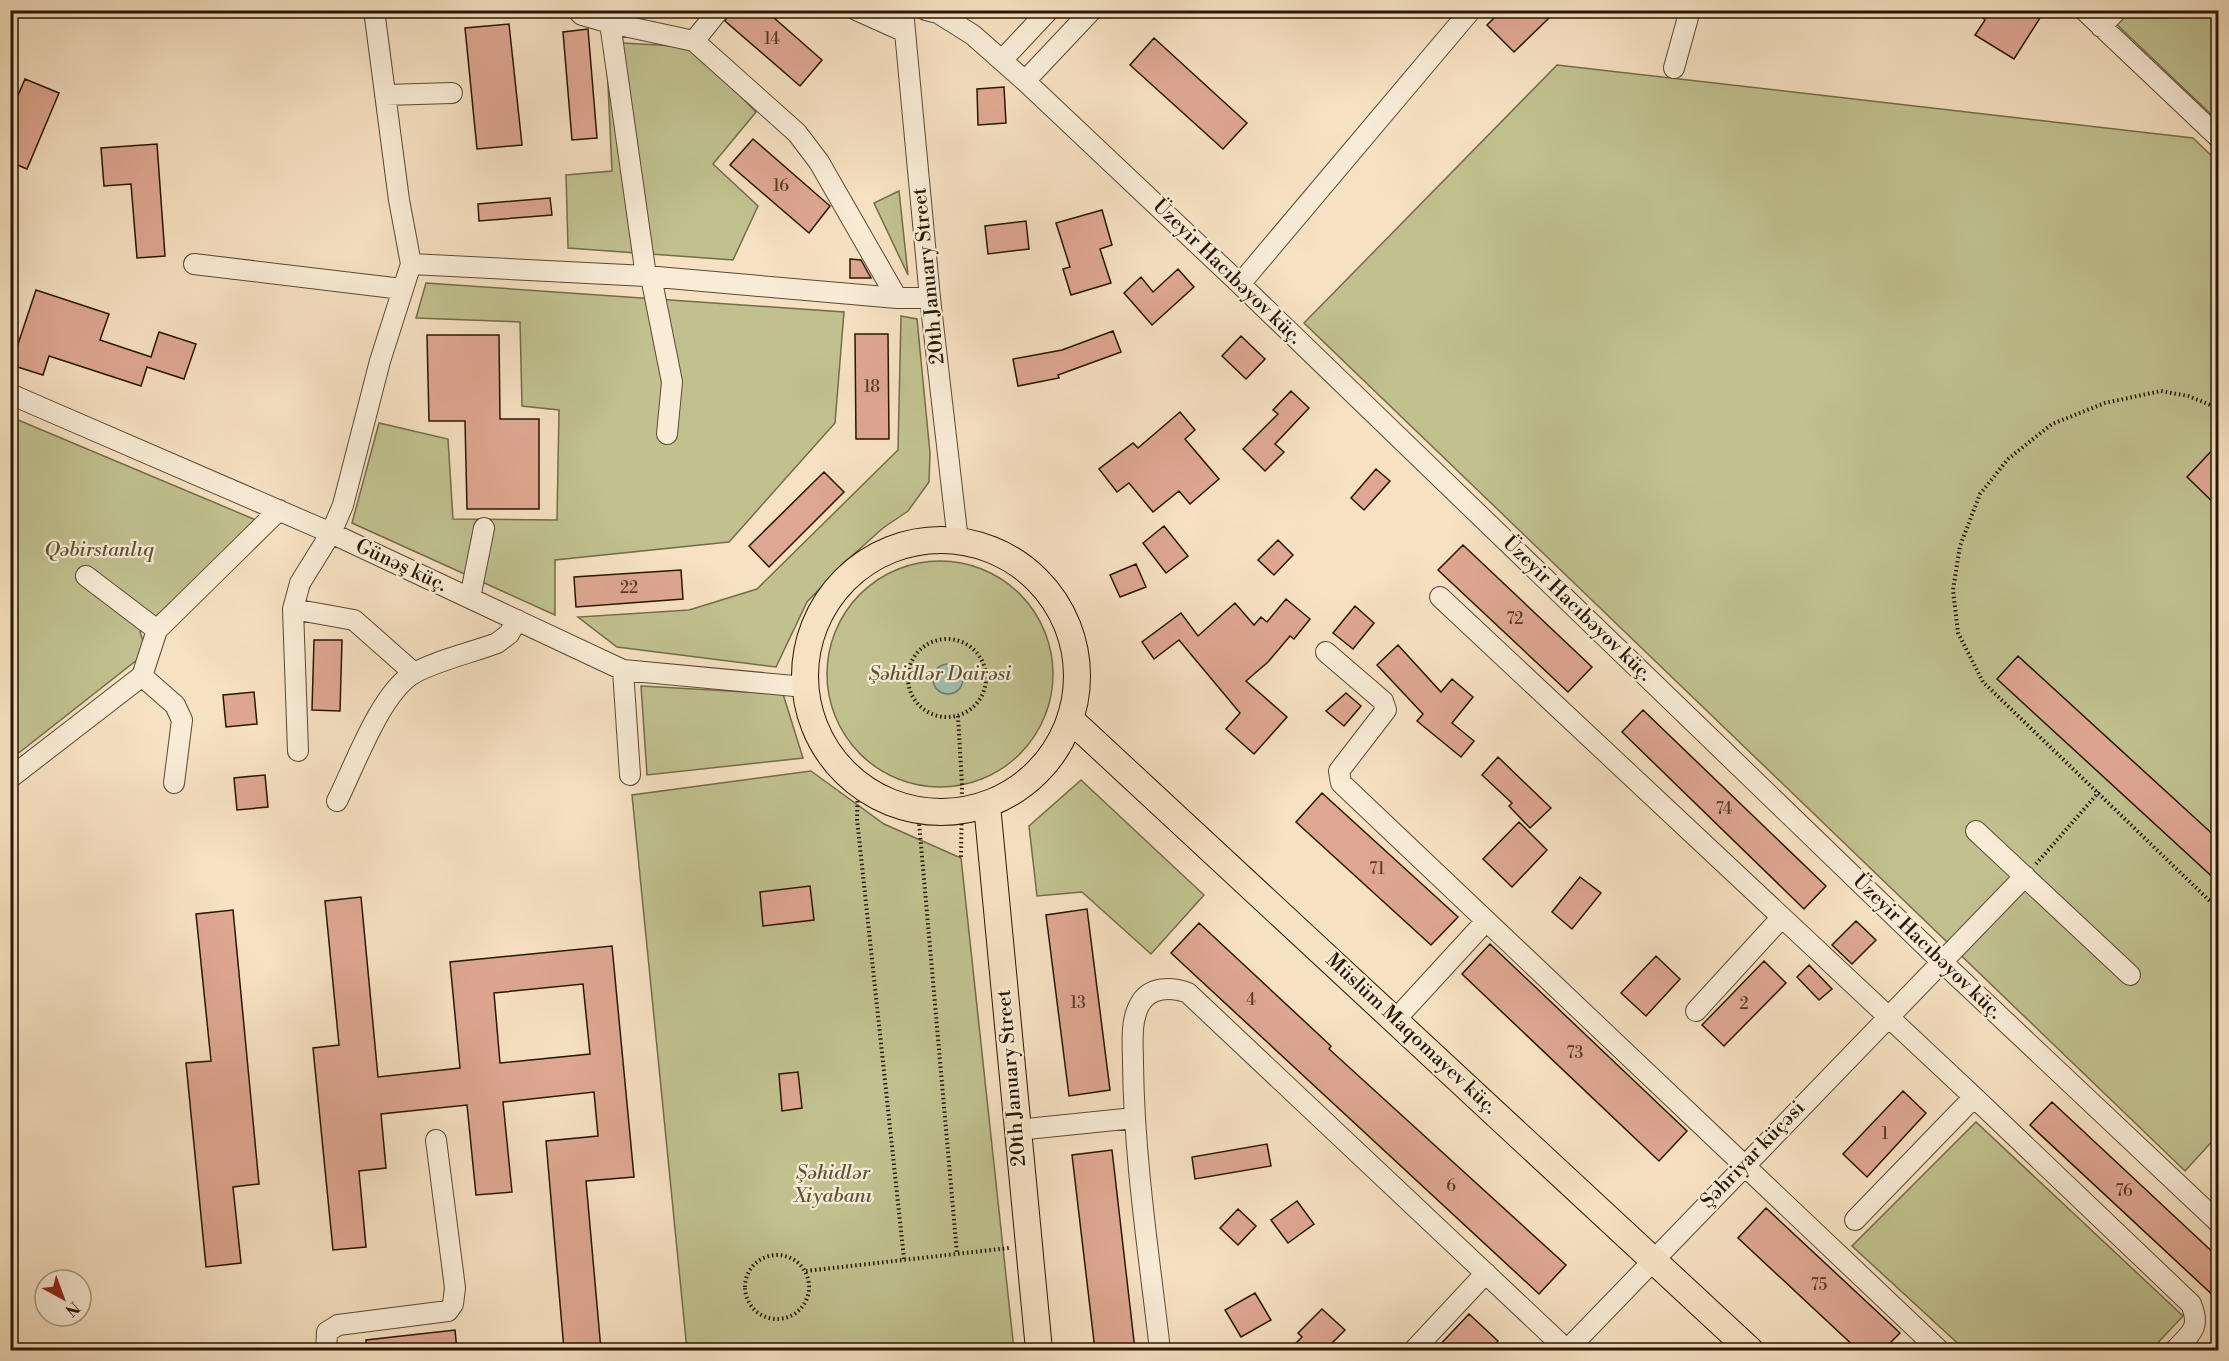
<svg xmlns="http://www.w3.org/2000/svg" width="2229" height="1361" font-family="'Libre Bodoni',serif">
<rect width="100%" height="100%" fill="#f6e1c2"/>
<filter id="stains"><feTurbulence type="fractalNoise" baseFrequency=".00333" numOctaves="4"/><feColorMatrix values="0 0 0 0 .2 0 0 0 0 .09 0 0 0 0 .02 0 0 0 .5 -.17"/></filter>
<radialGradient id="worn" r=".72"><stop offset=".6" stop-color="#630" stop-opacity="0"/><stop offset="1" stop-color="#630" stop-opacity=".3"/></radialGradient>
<path fill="#c1c190" stroke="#746c49" stroke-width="1.5" d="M2102 11H2218V121L2110 18Z
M606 42 692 47 756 112 713 164 758 206 733 260 568 248 566 175 612 171Z
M1557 65 2193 138 2218 162V1135L2185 1171 1304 323Z
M899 191 908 275 874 203Z
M426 283 844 312 835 423 729 542 555 560V615L352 523 379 423 448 439 453 519 557 520 559 410 522 406 520 322 416 318Z
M901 316 917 319 930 453 929 482 908 511 883 528 844 563 807 602 776 667 617 647 578 617 689 610 757 589 898 450Z
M11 417 256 520 140 632 147 652 11 759Z
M827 674a113 113 0 1 1 226 0a113 113 0 1 1-226 0Z
M641 686 783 694 803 758 647 775Z
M811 771 884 824 961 858 1014 1350H687L632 795Z
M1081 780 1204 895 1151 954 1082 892 1037 896 1029 826Z
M1976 1122 2183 1316 2151 1350H1965L1852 1246Z"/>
<path fill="#9ebeae" stroke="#6e7b69" stroke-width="1.5" d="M933 679a15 15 0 1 1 30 0a15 15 0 1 1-30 0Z"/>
<path fill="#dfa792" stroke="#271602" stroke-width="1.5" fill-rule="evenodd" d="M731 10H765L822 60 800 86 725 21Z
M1502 10H1541L1549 18 1514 52 1487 25Z
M1975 10H2014L2023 16 2027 10H2045L2014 59 1975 35 1985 20Z
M509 24 522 145 477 149 465 28Z
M588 29 597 138 572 140 563 32Z
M1154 38 1247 123 1223 149 1130 65Z
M25 79 59 93 27 169 10 162V114Z
M1004 87 1006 123 978 125 977 89Z
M753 139 830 206 809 233 730 165Z
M157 144 165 256 137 258 131 184 104 186 101 148Z
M550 198 552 215 479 221 478 204Z
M1102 210 1112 245 1100 249 1111 283 1071 295 1063 269 1070 267 1056 223Z
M1026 221 1029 249 988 254 985 226Z
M850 259 861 260 871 278H850Z
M1178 269 1194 287 1152 325 1124 293 1141 277 1153 292Z
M36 290 109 314 100 340 151 357 159 332 196 344 184 379 147 367 141 386 49 356 43 375 11 365Z
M1113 331 1121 352 1058 375 1059 378 1018 386 1013 359 1062 350Z
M855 334H888L889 439H856Z
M427 335H499L500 419H539V509H467L465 421H429Z
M1241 336 1265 359 1246 379 1222 356Z
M1291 391 1309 408 1275 444 1284 452 1265 471 1243 449 1278 414 1273 410Z
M1180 412 1195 430 1185 439 1219 479 1190 504 1179 491 1153 512 1129 483 1117 492 1099 469 1133 443 1138 448Z
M2218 444V507L2187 477Z
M1376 469 1390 481 1364 510 1351 498Z
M824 472 844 492 769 567 749 546Z
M1164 526 1188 556 1166 573 1143 543Z
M1278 540 1293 555 1274 575 1258 560Z
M1463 545 1592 667 1568 692 1438 570Z
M1136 564 1146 587 1120 597 1110 575Z
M681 570 683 599 576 607 574 577Z
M1286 599 1310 619 1294 639 1290 636 1268 662 1246 681 1287 717 1254 754 1226 729 1240 713 1179 640 1154 659 1142 642 1181 613 1198 636 1235 603 1254 625 1261 617 1267 622Z
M1355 606 1374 623 1353 649 1333 633Z
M314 640H342L340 711 312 710Z
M1398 645 1441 692 1452 679 1473 697 1452 723 1474 741 1461 757 1417 721 1423 714 1377 665Z
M2018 656 2218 839V882L1997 679Z
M254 692 257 724 226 727 223 695Z
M1346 693 1361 706 1344 726 1326 711Z
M1643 710 1826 886 1804 909 1622 732Z
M1498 757 1551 808 1530 828 1509 806 1512 803 1482 775Z
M265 775 268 807 237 810 234 778Z
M1322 793 1458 917 1431 945 1296 822Z
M1519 822 1547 850 1512 887 1483 859Z
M1580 877 1601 893 1572 929 1552 912Z
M810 886 814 920 763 926 760 892Z
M361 897 378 1077 460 1068 450 962 612 946 634 1177 586 1181 601 1350H564L546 1141 598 1136 594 1092 503 1102 512 1192 476 1195 467 1105 381 1114 386 1168 359 1171 366 1247 333 1250 313 1048 339 1045 325 901ZM583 984 590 1054 500 1063 494 993Z
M1087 909 1110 1090 1069 1096 1046 915Z
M233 910 259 1184 233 1187 241 1263 206 1267 186 1063 211 1061 196 914Z
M1856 921 1876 940 1852 964 1832 945Z
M1199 923 1331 1046 1329 1049 1566 1265 1539 1294 1171 953Z
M1490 944 1687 1131 1659 1161 1462 974Z
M1656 956 1680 979 1646 1016 1621 993Z
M1764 961 1786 983 1724 1046 1702 1025Z
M1809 965 1832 989 1819 1000 1797 977Z
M798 1072 802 1108 782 1111 779 1074Z
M1903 1091 1926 1113 1867 1177 1843 1154Z
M2052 1102 2218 1257V1300L2030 1125Z
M1267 1144 1271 1166 1195 1179 1192 1157Z
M1112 1150 1135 1350H1095L1072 1155Z
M1297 1201 1314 1224 1288 1243 1271 1220Z
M1766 1208 1900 1333 1883 1350H1858L1738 1238Z
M1238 1209 1256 1226 1238 1245 1220 1228Z
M1255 1293 1271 1320 1241 1337 1225 1310Z
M1322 1309 1345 1330 1325 1350H1289L1302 1337 1298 1333Z
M1469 1314 1498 1341 1489 1350H1435Z
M455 1330 457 1350H366V1340Z"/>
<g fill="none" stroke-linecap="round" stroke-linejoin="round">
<defs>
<path id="minor" d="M374 10 399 200 411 264
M577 10 582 15 610 23 694 41 797 133 819 162 897 298
M856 10 905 32
M903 10 930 298 958 541
M926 10 938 13 973 35 1025 81 1240 284 1941 961 2218 1222
M2084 10 2218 137
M610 23 646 276
M2101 27 2117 10
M694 41 719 10
M1002 60 1049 10
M1674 68 1690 10
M1025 81 1092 10
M385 95 452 93
M194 264 402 289
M651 277 672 382 667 434
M1240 284 1471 10
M10 394 331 533 623 670 805 687
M86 576 157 630
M1440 597 1974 1097 2191 1304C2201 1328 2191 1333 2175 1350
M470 598 484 528
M293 609 354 620 414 673
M1326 652 1383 701 1386 710 1339 771 1341 783 1939 1350
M623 670 630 775
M298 751 293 609 300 583 331 533 343 505 380 361 411 264 646 276 897 298H930
M10 778 142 676
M174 783 182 720 175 705 142 676 157 630 279 510
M337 801C355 765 379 697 411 675 431 662 474 652 497 643L509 634 517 620
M1976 831 2130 975
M1696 1011 1782 917
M1395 1020 1486 921
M1017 1130 1134 1118
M1855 1220 1974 1097
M326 1350 327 1332 338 1325 448 1311 453 1304 455 1288 436 1140
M1160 1350C1149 1255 1134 1159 1133 1063 1133 1045 1130 1021 1140 1004 1150 986 1172 987 1188 993L1567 1350
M1414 1350 1486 1273
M1567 1350 2025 876"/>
<path id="major" d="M805 676a136 136 0 1 1 272 0a136 136 0 1 1-272 0Z
M1070 719 1750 1350
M987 805 1039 1350"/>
</defs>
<use href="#minor" stroke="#5b4932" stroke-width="22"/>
<use href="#major" stroke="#271602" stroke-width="28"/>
<path stroke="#271602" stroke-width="4" stroke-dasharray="1.5 3" stroke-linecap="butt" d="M908 678a39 39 0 1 1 78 0a39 39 0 1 1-78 0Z
M958 716 962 785 961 858
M858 783 857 819 904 1259
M918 811 957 1254
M2036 864 2099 792
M2216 907 1983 682 1958 633 1953 590 1960 546 1980 494 2008 459 2052 424 2105 403 2161 391 2188 396 2218 408
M745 1287a32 32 0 1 1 64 0a32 32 0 1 1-64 0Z
M806 1271 1009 1248"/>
<use href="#minor" stroke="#f9ecd7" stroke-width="20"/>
<use href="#major" stroke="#f6e1c2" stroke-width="26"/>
</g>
<g text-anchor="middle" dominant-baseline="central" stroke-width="4.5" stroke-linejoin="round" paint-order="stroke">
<g font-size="16" fill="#553a26">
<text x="772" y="39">14</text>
<text x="781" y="186">16</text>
<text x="872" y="387">18</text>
<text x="629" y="588">22</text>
<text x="1515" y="619">72</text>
<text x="1724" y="809">74</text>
<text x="1377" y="869">71</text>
<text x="1251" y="1000">4</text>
<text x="1078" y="1003">13</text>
<text x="1744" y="1004">2</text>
<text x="1575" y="1053">73</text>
<text x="1885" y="1134">1</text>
<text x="1451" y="1186">6</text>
<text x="2124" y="1191">76</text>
<text x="1819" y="1285">75</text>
</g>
<g font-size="20" fill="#271602" stroke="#f9ecd7">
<text transform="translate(1227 272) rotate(44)">Üzeyir Hacıbəyov küç.</text>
<text transform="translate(929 276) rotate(-96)">20th January Street</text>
<text transform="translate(401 566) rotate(25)">Günəş küç.</text>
<text transform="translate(1577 609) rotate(44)">Üzeyir Hacıbəyov küç.</text>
<text transform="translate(1927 947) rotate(44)">Üzeyir Hacıbəyov küç.</text>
<text transform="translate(1411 1034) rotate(43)">Müslüm Maqomayev küç.</text>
<text transform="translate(1012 1078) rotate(-95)">20th January Street</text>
<text transform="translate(1753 1155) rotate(-46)">Şəhriyar küçəsi</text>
</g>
<g font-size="20" font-style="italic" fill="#5d5234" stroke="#f9ecd7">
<text x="99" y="550">Qəbirstanlıq</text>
<text x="940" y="674">Şəhidlər Dairəsi</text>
<text x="833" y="1173">Şəhidlər<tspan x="833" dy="23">Xiyabanı</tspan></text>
</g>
</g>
<rect width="2229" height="1361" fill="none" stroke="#f6e1c2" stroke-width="36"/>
<rect x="12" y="12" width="2205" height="1337" fill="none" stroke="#271602" stroke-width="3"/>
<rect x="18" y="18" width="2193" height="1325" fill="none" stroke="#271602" stroke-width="1.5"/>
<g transform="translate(63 1298) rotate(139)"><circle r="28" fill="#f9ecd7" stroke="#a59682" stroke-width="1.5"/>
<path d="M0-4.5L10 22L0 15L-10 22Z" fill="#8f2418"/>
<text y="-9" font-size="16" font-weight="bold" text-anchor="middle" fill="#271602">N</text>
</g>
<rect width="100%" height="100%" filter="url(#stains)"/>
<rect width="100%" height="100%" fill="url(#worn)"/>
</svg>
